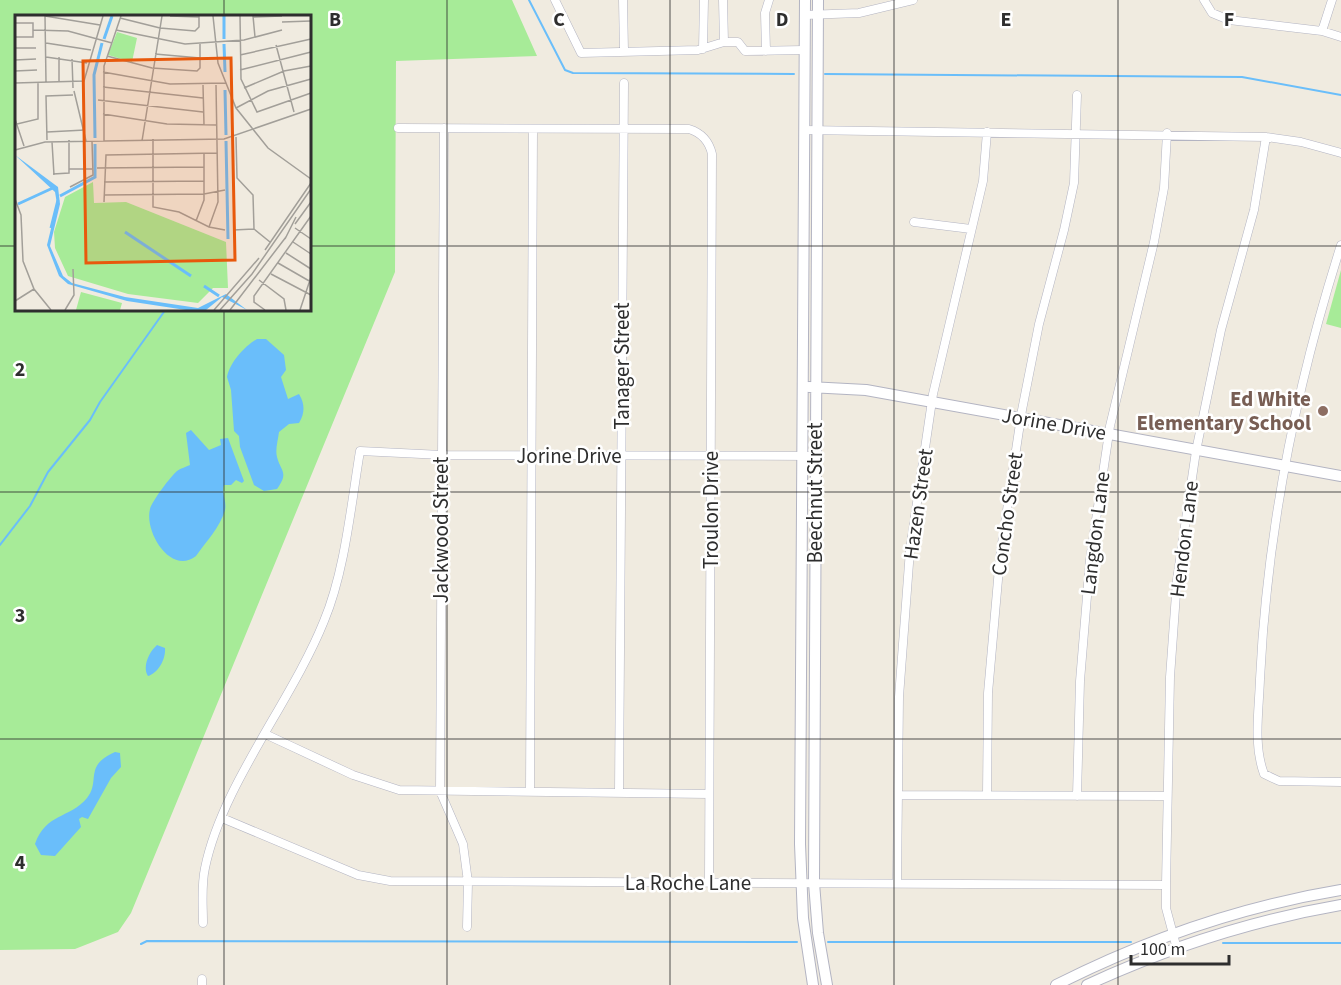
<svg xmlns="http://www.w3.org/2000/svg" width="1341" height="985" font-family="'Source Sans 3',sans-serif">
<rect width="100%" height="100%" fill="#f0ebe0"/>
<path fill="#a7eb98" fill-rule="evenodd" d="M0 0H512L537 56 396 61 395 272 131 913 118 932 75 949 0 950ZM16 16H309V309H16Z
M1341 270V328L1326 324Z"/>
<path fill="#6abefa" d="M257 339H266L284 355 286 370 281 377 288 399 299 394C305 404 305 413 299 423L289 424 279 432C278 440 275 450 277 457 281 472 289 472 277 489L264 491 254 485 240 447 239 436 234 431 231 390 227 377C230 362 245 346 257 339Z
M191 430 209 450 221 445 220 439 228 438 244 481 242 483 236 480 231 485H224C221 494 227 501 225 510 221 526 205 543 196 556 171 576 144 532 150 509 152 501 171 476 177 471 181 468 186 467 190 465L186 433Z
M157 645 165 648C166 659 158 673 148 676 142 667 149 652 157 645Z
M115 752 120 753 121 767 111 778 88 819 82 817 79 819 81 827 55 856 41 855 35 844C46 813 69 819 87 798 101 781 83 766 115 752Z"/>
<g fill="none" stroke-linecap="round" stroke-linejoin="round">
<path stroke="#6abefa" stroke-width="2" d="M529 0 565 70 573 73 794 74
M825 74 1242 77 1341 95
M0 545 30 506 48 472 90 420 100 402 166 309
M828 942H1131
M1223 943H1341
M141 944 147 941 797 942"/>
<defs>
<path id="street" d="M555 0 581 53 698 50 724 42H738L745 51 804 50
M623 0 624 51
M723 0 724 42
M1204 0 1212 13 1229 20 1322 31 1341 37
M805 15 859 13 913 0
M1322 31 1332 0
M703 49 704 0
M766 51 765 13 769 0
M398 128 689 129C702 133 709 141 712 154L709 882
M444 128 440 791 463 844 468 882 467 927
M804 130 1266 137 1301 142 1341 153
M914 222 971 229
M1341 245C1296 386 1267 532 1260 679 1259 711 1253 744 1264 774L1279 781 1341 782
M265 734 353 775 399 790 709 794
M530 792 533 129
M619 793 624 83
M898 795 1166 796
M987 795 988 693 1000 557 1022 410 1039 324 1064 230 1074 183 1077 95
M1077 796 1080 681 1090 560 1110 426 1154 242 1164 188 1167 133
M222 818 358 875 390 881 1166 885
M897 883 899 697 910 550 933 394 983 181 987 132
M203 923C203 905 201 886 205 868 222 785 292 701 324 621 345 571 351 505 360 451L442 455 815 456
M1177 949 1166 908V885L1170 677 1177 580 1196 451 1221 330 1254 210 1266 137
M202 979V985"/>
<path id="secondary" d="M805 0 800 844 803 918 813 985
M818 0 814 883 818 933 827 985
M809 387 866 390 1341 476
M1056 985C1145 940 1243 906 1341 890
M1087 985C1167 948 1254 920 1341 905"/>
</defs>
<use href="#street" stroke="#b3b4c2" stroke-width="9"/>
<use href="#secondary" stroke="#b3b4c2" stroke-width="12"/>
<use href="#street" stroke="#fff" stroke-width="8"/>
<use href="#secondary" stroke="#fff" stroke-width="10"/>
</g>
<path fill="none" stroke="#2e2e2e" stroke-width="1.5" stroke-opacity="0.55" d="M224 0V16M447 0V985M670 0V985M894 0V985M1118 0V985M0 246H16M309 246H1341M224 309V985M0 492H1341M0 739H1341"/>
<circle fill="#8d6e63" stroke="#fff" stroke-width="2" cx="1323" cy="411" r="6"/>
<g text-anchor="middle" dominant-baseline="central" stroke-width="5" stroke-linejoin="round" paint-order="stroke">
<g font-size="21" fill="#2e2e2e" stroke="#fff">
<text transform="translate(622 366) rotate(-90)">Tanager Street</text>
<text transform="translate(1054 424) rotate(10)">Jorine Drive</text>
<text x="569" y="456">Jorine Drive</text>
<text transform="translate(815 493) rotate(-90)">Beechnut Street</text>
<text transform="translate(918 504) rotate(-82)">Hazen Street</text>
<text transform="translate(711 510) rotate(-90)">Troulon Drive</text>
<text transform="translate(1007 514) rotate(-82)">Concho Street</text>
<text transform="translate(441 530) rotate(-90)">Jackwood Street</text>
<text transform="translate(1095 533) rotate(-83)">Langdon Lane</text>
<text transform="translate(1184 539) rotate(-83)">Hendon Lane</text>
<text x="688" y="883">La Roche Lane</text>
</g>
<g font-size="21" font-weight="bold" fill="#785e54" stroke="#fff" text-anchor="end">
<text x="1311" y="399">Ed White<tspan x="1311" dy="24">Elementary School</tspan></text>
</g>
</g>
<g transform="translate(15 15)">
<rect width="296" height="296" fill="#f0ebe0"/>
<path d="M102 17 122 23 117 47 93 40ZM78 167 79 188 111 187 211 227 213 273H198L183 288 113 279 53 261 40 233 39 217 50 182ZM66 277 107 288 105 295H61Z" fill="#a7eb98"/>
<path d="M0 140 43 172 45 189 35 231 48 261 57 268 110 282 183 293 211 279 232 295 207 282 191 295H171L112 286 53 269 44 261 32 230 42 189 40 177Z" fill="#6abefa"/>
<path fill="none" stroke="#6abefa" stroke-width="3" d="M209 1V24M89 24 97 1M209 29 210 57M210 75 211 120M80 123 79 60 87 28M211 126 213 224M45 181 80 162V129M3 189 40 172M36 213 43 185M110 217 176 261M189 271 204 281"/>
<path fill="none" stroke="#a29f99" stroke-width="1.5" d="M30 1 31 67M30 1 85 10M155 1 184 2M198 1 203 48 221 93 253 133 296 164M225 1 226 64 242 97 296 78M238 1 240 22M238 2 267 1M105 3 145 13 180 16 184 12V1M267 7 296 6M0 8H18V22H0M18 15 53 16 97 28M101 15 170 29 229 25 267 15M31 28 76 35M261 30 279 97M0 33H21M140 39 185 43M225 40 296 24M92 41 137 53 182 56 185 53V29M31 42 72 48M44 42V67M57 44 58 73M0 45 21 44M225 55 296 37M0 56 22 55M88 57 155 69 211 68M0 68 69 66 88 1M188 70 189 110M88 72 188 83M229 73 269 56 296 51M59 76 71 126M83 85 188 97M221 93 253 76 296 64M88 99 152 109 202 110M0 104 9 131M2 109 23 104V67M32 117 70 115M221 122 222 163 238 180 239 214 255 227M138 124V192L164 197 194 212 210 215M32 125 31 81 58 80M89 126V51L106 1M127 126 147 1M37 127 39 160M0 135 30 127 209 124 296 94M82 153 189 152M54 154H77M38 159 54 158V125M89 167 189 166M55 172 78 160 77 126M89 180 189 179 210 175M0 184 6 200 8 246 19 274 36 295M89 187 91 140 202 138M181 206 189 185V139M280 209 296 187M194 212 203 187 201 70M280 213 296 224M218 215 239 214M270 224 281 202M278 227 296 239M250 235 296 168M271 238 296 254M263 248 296 267M256 259 296 280M244 265 269 284 271 295M0 286 19 274M50 295 59 280 58 254M199 295 244 243M205 295 237 259 296 174M215 295 271 222M250 295 239 287V281L296 201M285 295 296 262"/>
<path fill="#e8590c" fill-opacity="0.15" stroke="#e8590c" stroke-width="3" d="M216 43 220 245 71 248 68 46Z"/>
<rect width="296" height="296" fill="none" stroke="#2e2e2e" stroke-width="3"/>
</g>
<g font-size="20" text-anchor="middle" font-weight="bold" fill="#2e2e2e" stroke="#fff" stroke-width="5" stroke-linejoin="round" paint-order="stroke">
<text x="335" y="26">B</text>
<text x="559" y="26">C</text>
<text x="782" y="26">D</text>
<text x="1006" y="26">E</text>
<text x="1229" y="26">F</text>
<text x="20" y="376">2</text>
<text x="20" y="622">3</text>
<text x="20" y="869">4</text>
</g>
<path d="M1131 955v9h98v-9" fill="none" stroke="#2e2e2e" stroke-width="3"/>
<text x="1140" y="955" font-size="18" fill="#2e2e2e" stroke="#ffffff" stroke-width="4.5" paint-order="stroke">100 m</text>
</svg>
